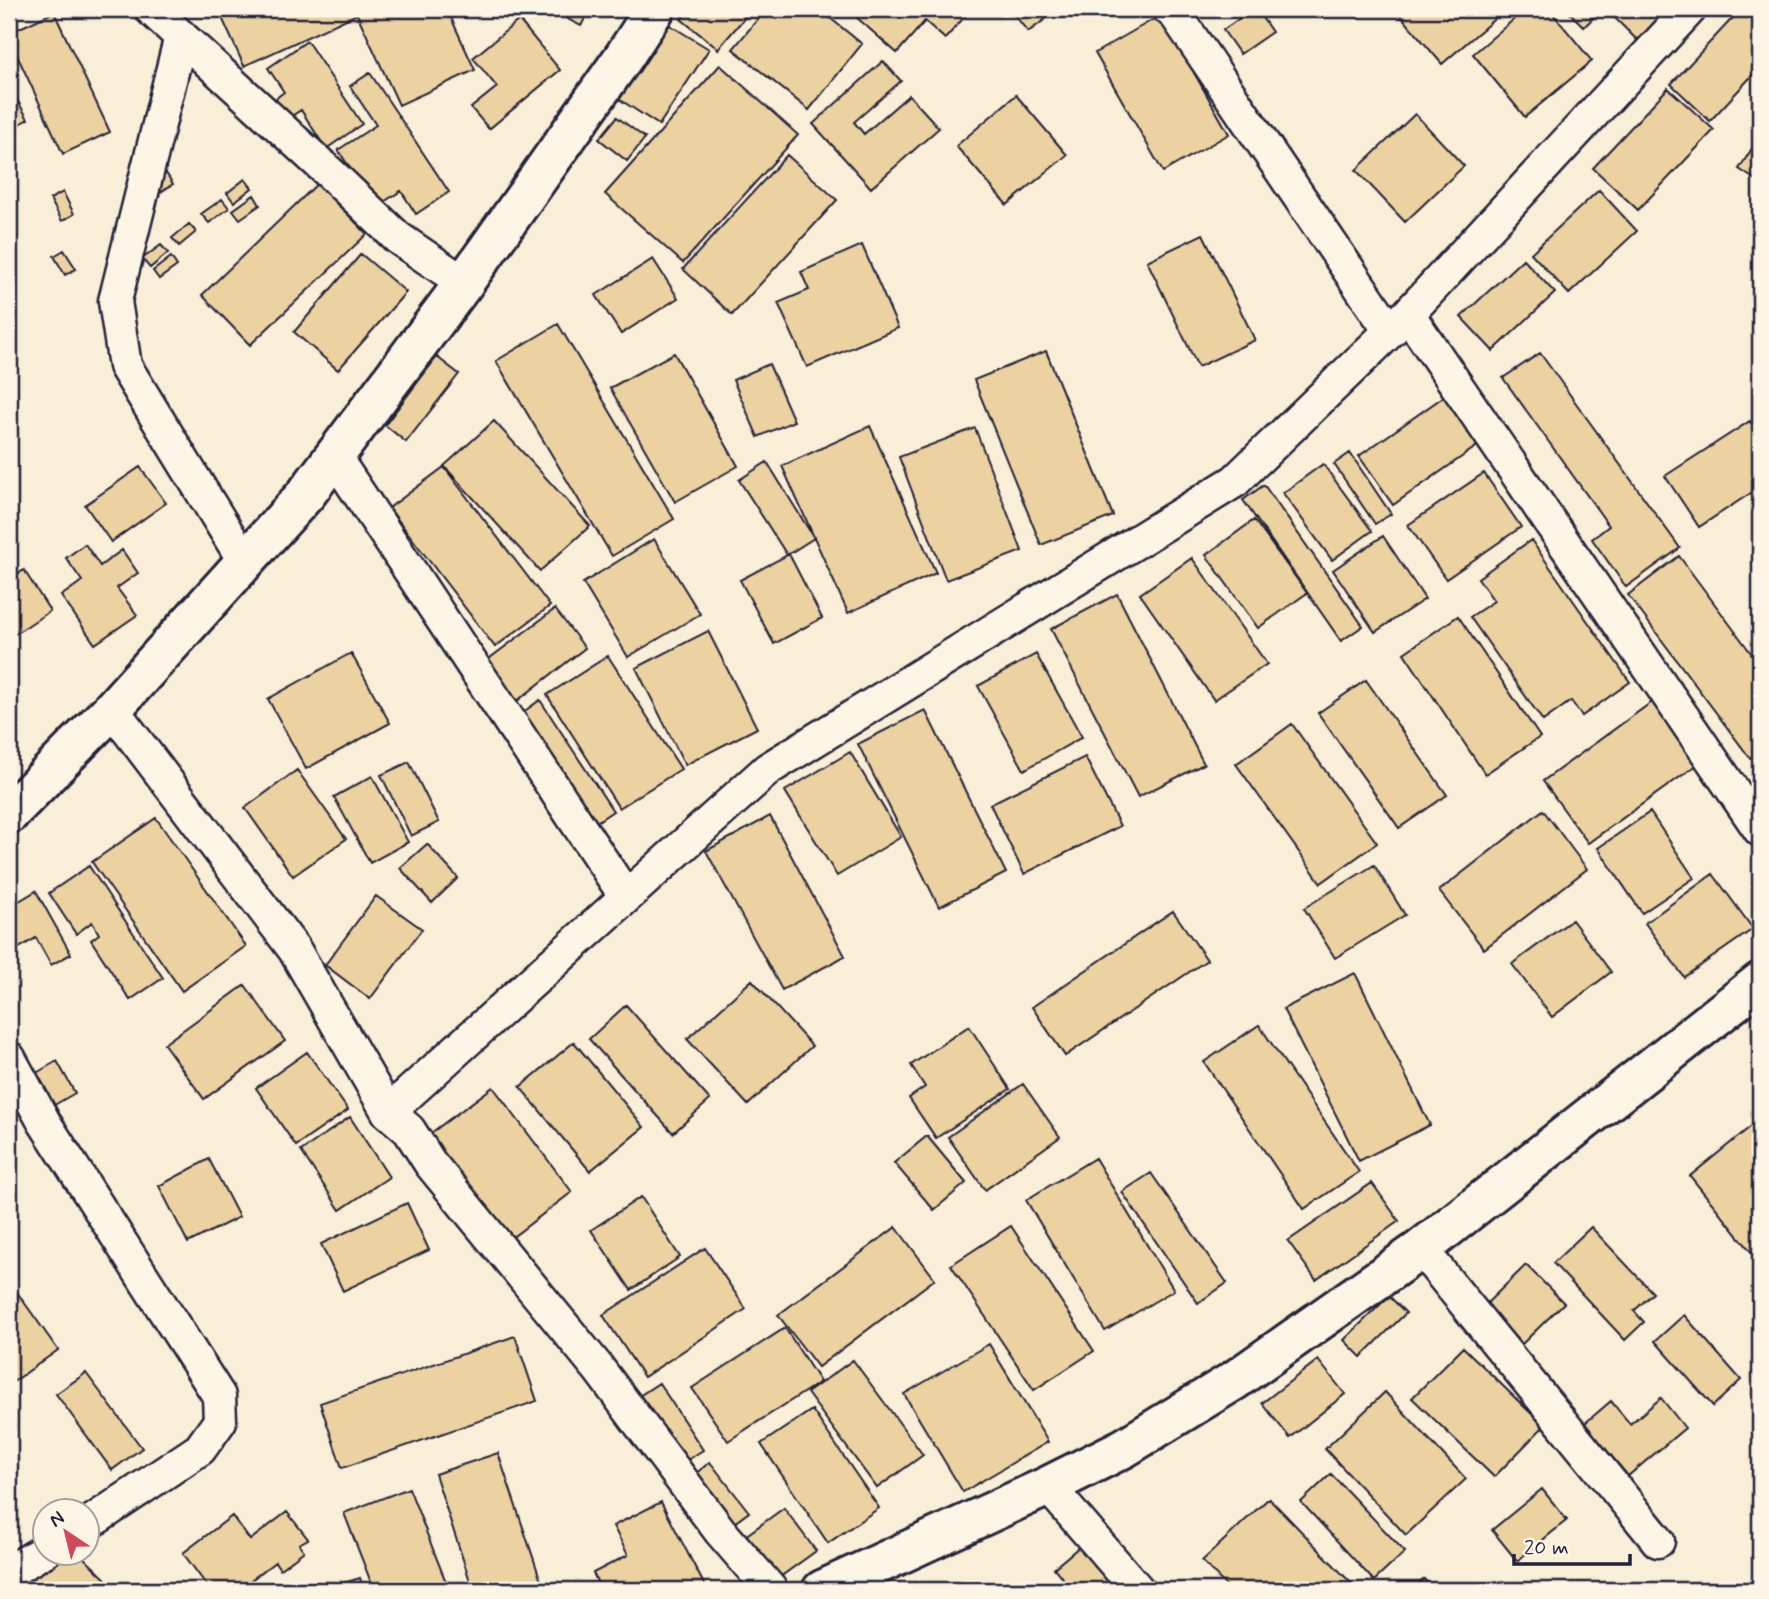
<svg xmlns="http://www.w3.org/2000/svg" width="1769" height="1599" font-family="Mynerve,sans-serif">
<rect width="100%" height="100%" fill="#f9eed7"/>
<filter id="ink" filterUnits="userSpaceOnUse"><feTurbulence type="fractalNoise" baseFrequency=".0143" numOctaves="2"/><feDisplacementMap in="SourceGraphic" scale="14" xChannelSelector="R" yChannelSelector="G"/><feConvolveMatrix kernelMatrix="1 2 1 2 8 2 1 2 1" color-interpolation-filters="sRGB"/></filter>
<g filter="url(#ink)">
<path fill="#ecd2a1" stroke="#22223b" stroke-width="2" d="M218 9H447L475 70 399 105 357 14 244 66Z
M548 9H590L581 26Z
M689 9H752L718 49 681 19Z
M766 9H819L862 44 809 110 733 49Z
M847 9H961L967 14 945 39 925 21 897 53Z
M1010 9H1059L1028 32Z
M1253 9H1256L1272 32 1240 54 1223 30Z
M1395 9H1506L1442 64Z
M1526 9H1549L1592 61 1525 117 1473 54Z
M1566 9H1602L1584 27Z
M1624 9H1666L1667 10 1637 40 1615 18Z
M1741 9H1745L1760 23V67L1710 121 1671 84Z
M54 12 110 132 63 154 9 38V33Z
M1161 15 1229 134 1163 172 1095 53Z
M519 20 560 70 489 129 471 108 497 87 473 58Z
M665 22 709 49 659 125 616 97Z
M307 41 362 124 326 149 301 110 284 121 271 102 284 92 268 68Z
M883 61 901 81 854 122 864 134 909 95 939 128 871 188 813 124Z
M720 65 798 135 683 263 605 194Z
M370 73 449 192 416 214 401 191 376 207 338 150 376 125 350 86Z
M9 86 28 119 9 130Z
M1668 88 1714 130 1638 210 1593 168Z
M1016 95 1067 155 1007 205 956 146Z
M1415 114 1464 166 1405 222 1356 170Z
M617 117 645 138 627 161 599 139Z
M1760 136V183L1739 169Z
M787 155 837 200 732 315 683 269Z
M166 173 173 184 161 192 153 181Z
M245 179 252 188 234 202 227 193Z
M318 183 367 234 250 345 202 295Z
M1599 190 1637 231 1569 294 1531 253Z
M63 192 74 214 62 221 50 199Z
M254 195 260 205 240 219 233 210Z
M222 199 229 208 209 223 201 214Z
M189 224 196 232 179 246 172 238Z
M1203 234 1255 340 1198 367 1147 261Z
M161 245 168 253 150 268 142 259Z
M862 245 898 328 807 367 778 303 809 290 801 272Z
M64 250 76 269 65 275 54 256Z
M361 254 406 292 338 370 294 332Z
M171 257 177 266 159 279 153 271Z
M653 259 678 298 621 334 596 295Z
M1523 259 1555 293 1493 351 1461 317Z
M558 324 674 519 612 556 496 361Z
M1046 351 1113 516 1041 545 974 380Z
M674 353 738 466 675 502 610 388Z
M1540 353 1680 548 1626 587 1592 539 1609 526 1503 378Z
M437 357 459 374 406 442 385 425Z
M769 364 794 421 758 437 733 380Z
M1456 388 1490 437 1393 505 1359 456Z
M494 421 590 526 540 571 444 466Z
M1750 421 1760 437V487L1699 527 1665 476Z
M870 426 936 573 848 613 782 466Z
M975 428 1022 551 946 580 899 457Z
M1350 453 1391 514 1375 524 1334 464Z
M767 462 814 538 787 555 739 480Z
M1323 464 1372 531 1332 560 1283 493Z
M140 467 166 503 111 542 85 505Z
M444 467 550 606 495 647 389 508Z
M1484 473 1521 527 1446 579 1408 525Z
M1264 485 1363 626 1341 641 1243 500Z
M1254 520 1307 593 1258 628 1206 555Z
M1383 536 1425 599 1375 632 1333 570Z
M654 539 700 614 628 657 583 583Z
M1531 540 1630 682 1582 716 1571 701 1543 721 1470 617 1494 601 1478 578Z
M85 544 100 566 122 550 138 573 117 588 137 615 95 644 61 596 82 581 66 558Z
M789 554 822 618 774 644 740 580Z
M1679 556 1760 665V750L1750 758 1628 595Z
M1192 558 1267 664 1214 700 1140 594Z
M24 570 50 611 9 638V580Z
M1117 594 1204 764 1138 797 1051 629Z
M555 609 585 648 517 701 486 661Z
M1458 616 1540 737 1485 774 1404 653Z
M708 631 757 728 685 765 636 668Z
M351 653 390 723 306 769 268 699Z
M1036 654 1082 737 1024 770 978 686Z
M608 656 681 769 619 808 547 695Z
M1366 680 1447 795 1399 828 1318 713Z
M540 700 613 811 595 823 522 713Z
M1652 702 1698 764 1588 843 1543 781Z
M925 710 1006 873 939 907 858 744Z
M1292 724 1377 843 1321 883 1236 764Z
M850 752 901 837 837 876 785 791Z
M1085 757 1120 826 1024 874 990 804Z
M409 762 439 822 411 836 381 775Z
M297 770 346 839 293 876 245 808Z
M372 776 408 842 370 863 334 797Z
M1543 810 1587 869 1484 949 1439 891Z
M1650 812 1694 878 1642 913 1598 848Z
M770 816 845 956 782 990 706 851Z
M156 818 246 946 182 991 92 862Z
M427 844 458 878 432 903 400 868Z
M1374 865 1405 915 1335 958 1304 908Z
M89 866 163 978 130 1000 91 940 99 934 92 922 76 934 49 893Z
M1713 874 1753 929 1684 977 1645 923Z
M36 891 71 954 51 965 36 938 9 954V907Z
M376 896 422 929 370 999 325 965Z
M1173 911 1207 960 1065 1056 1032 1007Z
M1572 920 1611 972 1552 1017 1512 964Z
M1355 973 1430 1125 1359 1161 1283 1009Z
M752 980 812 1046 748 1105 687 1039Z
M245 985 285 1041 204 1099 164 1044Z
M626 1005 710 1100 673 1133 589 1039Z
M1259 1025 1359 1172 1304 1209 1204 1062Z
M969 1026 1010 1089 936 1138 909 1098 925 1087 911 1065Z
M574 1042 644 1127 590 1171 520 1087Z
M307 1052 348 1110 296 1146 256 1088Z
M57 1061 75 1093 44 1111 26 1079Z
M1023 1084 1060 1137 985 1190 948 1137Z
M493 1087 572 1192 506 1242 427 1136Z
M350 1117 389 1177 340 1210 301 1151Z
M1760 1119V1256L1757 1259 1690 1176Z
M927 1136 966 1183 934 1210 894 1163Z
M1095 1158 1174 1290 1105 1331 1026 1200Z
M209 1159 239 1217 188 1243 159 1186Z
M1151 1173 1227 1283 1198 1303 1122 1192Z
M1372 1183 1399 1221 1316 1280 1288 1241Z
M641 1197 680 1257 631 1290 591 1230Z
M407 1203 429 1250 343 1291 321 1244Z
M1011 1226 1094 1351 1034 1390 951 1265Z
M896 1227 935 1279 818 1367 778 1315Z
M1591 1227 1653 1293 1634 1311 1644 1322 1625 1340 1553 1263Z
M705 1248 746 1309 644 1377 603 1315Z
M1526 1265 1564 1303 1522 1344 1484 1306Z
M9 1281 58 1350 9 1385Z
M1389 1296 1406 1313 1361 1357 1344 1340Z
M1684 1315 1741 1380 1713 1406 1655 1341Z
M785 1328 820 1382 728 1441 692 1388Z
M515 1336 537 1401 342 1468 320 1403Z
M989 1344 1048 1442 963 1492 904 1394Z
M1463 1347 1544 1426 1494 1477 1412 1398Z
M853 1360 923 1455 877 1488 807 1393Z
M1318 1360 1345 1394 1290 1438 1262 1403Z
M86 1373 142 1448 112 1470 56 1394Z
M659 1383 703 1450 676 1467 633 1400Z
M1385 1392 1466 1479 1406 1535 1325 1449Z
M1661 1398 1685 1428 1628 1476 1584 1424 1611 1401 1630 1424Z
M812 1410 879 1508 828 1543 761 1444Z
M498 1453 544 1590H473L435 1474Z
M710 1462 749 1512 726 1529 688 1480Z
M1331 1474 1405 1552 1374 1581 1301 1502Z
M409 1488 449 1590H374L344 1513Z
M1542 1489 1567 1520 1517 1561 1492 1530Z
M1269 1498 1351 1583 1343 1590H1230L1202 1561Z
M661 1502 707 1590H601L593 1573 628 1555 613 1526Z
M784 1508 816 1551 773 1582 741 1539Z
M287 1512 308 1539 299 1544 304 1551 280 1569 275 1562 238 1590H210L183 1553 232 1516 250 1540Z
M1079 1547 1115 1590H1072L1054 1568Z
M54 1554H80L117 1590H18Z
M360 1578 364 1590H321Z
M1424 1579 1434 1590H1412Z"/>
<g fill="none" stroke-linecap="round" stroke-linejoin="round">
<defs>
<path id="street" d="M151 9 332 175 398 238 464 283
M1169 9 1176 15 1390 331
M181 36 115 301 125 366 245 562
M1408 314 1760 830
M334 456 626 897
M112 709 294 949 388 1112 409 1130 430 1163 598 1368 720 1531 771 1590
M9 1058 44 1122 219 1396 220 1421 200 1449 88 1524
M388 1112 768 769 1235 481 1408 314 1690 9
M1421 1249 1658 1541
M1048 1486 1138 1590
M9 1572 46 1550"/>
<path id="secondary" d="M822 1590 1048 1486 1124 1448 1235 1380 1421 1249 1760 982"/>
<path id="primary" d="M9 814 112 709 306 494 464 283 623 58 655 9"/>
</defs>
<use href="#street" stroke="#22223b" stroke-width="37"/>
<use href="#secondary" stroke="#22223b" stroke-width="44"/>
<use href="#primary" stroke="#22223b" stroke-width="44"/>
<use href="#street" stroke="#fcf5e5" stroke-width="32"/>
<use href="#secondary" stroke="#fcf5e5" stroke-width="38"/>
<use href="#primary" stroke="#fcf5e5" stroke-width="38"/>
</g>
</g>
<rect width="1769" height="1599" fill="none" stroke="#fcf5e5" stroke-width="35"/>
<rect x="18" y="18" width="1734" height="1564" fill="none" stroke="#22223b" stroke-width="2.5" filter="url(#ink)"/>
<g transform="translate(66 1532) rotate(325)"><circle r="33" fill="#fcf5e5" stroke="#a5a1a1" stroke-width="2"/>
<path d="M0-5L12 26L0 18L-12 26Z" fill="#d1495b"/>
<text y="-10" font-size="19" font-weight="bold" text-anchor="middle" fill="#22223b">N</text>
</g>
<path d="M1514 1554v10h116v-10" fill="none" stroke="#22223b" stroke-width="3.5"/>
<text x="1524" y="1554" font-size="21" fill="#22223b" stroke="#fcf5e5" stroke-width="5" paint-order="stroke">20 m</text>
</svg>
